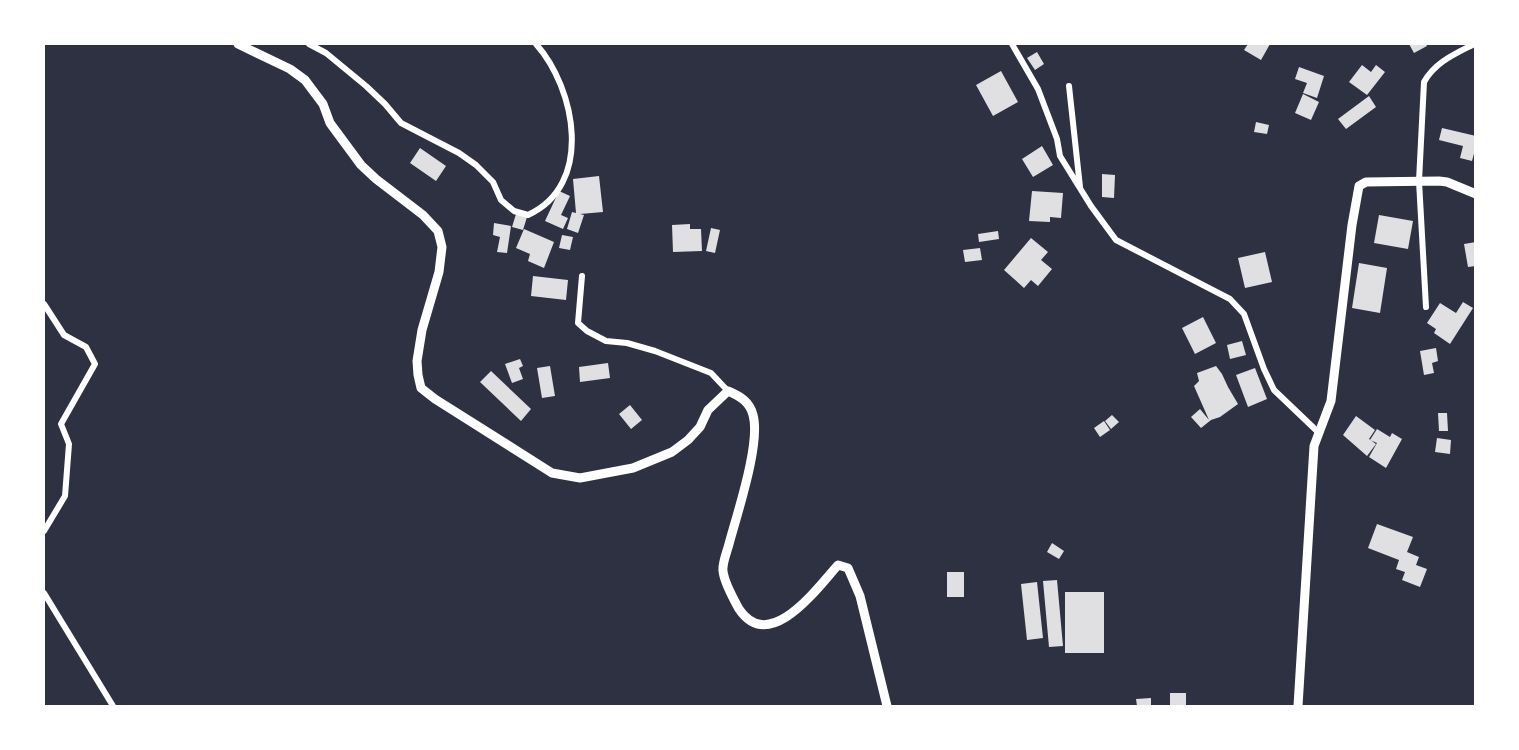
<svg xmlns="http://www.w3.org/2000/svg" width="1519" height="750" font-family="'Space Grotesk',sans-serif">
<rect width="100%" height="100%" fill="#2d3142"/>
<path fill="#e0e0e3" d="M1248 44H1270L1261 60 1244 50Z
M1409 44H1426L1427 46 1414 53Z
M1037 52 1044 64 1035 70 1027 58Z
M1362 65 1371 72 1376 65 1385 72 1367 95 1349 82Z
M1299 67 1324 76 1317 98 1303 93 1307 83 1295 79Z
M1001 71 1018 102 993 116 976 85Z
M1303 94 1319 102 1311 120 1295 113Z
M1369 96 1376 107 1346 129 1338 119Z
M1256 122 1269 125 1267 134 1254 132Z
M1442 128 1476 136V146L1472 161 1460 158 1463 146 1439 140Z
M1042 146 1053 165 1033 177 1022 159Z
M420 148 446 166 436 181 410 163Z
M1102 174 1115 175 1114 198 1102 197Z
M599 176 603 212 580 214 584 215 578 233 567 229 572 212 576 213 573 179Z
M559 191 570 196 561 215 568 218 563 229 545 221Z
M1032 191 1063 193 1061 218 1050 217V222L1029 221Z
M516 214 527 217 523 230 512 227Z
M1379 215 1413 221 1408 249 1374 243Z
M494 223 511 226 507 253 497 252 500 237 493 235Z
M690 224V229H701L702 251 673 252 672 225Z
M711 228 720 230 715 253 706 251Z
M524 229 554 242 544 268 528 261 530 254 516 248Z
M998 231 999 239 979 242 978 234Z
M562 235 573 237 570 250 559 248Z
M1031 238 1048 252 1041 260 1052 269 1038 286 1031 280 1024 288 1004 270Z
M1476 242V266L1468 267 1464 244Z
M980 248 982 260 965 262 963 250Z
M1265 252 1272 282 1245 288 1238 258Z
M1359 263 1387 268 1380 313 1352 308Z
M533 276 568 280 566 300 531 296Z
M1463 302 1473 308 1450 344 1434 333 1436 329 1427 323 1440 303 1456 313Z
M1203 317 1216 343 1195 354 1182 328Z
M1242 341 1246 355 1230 359 1227 345Z
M1436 348 1438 361 1432 363 1434 373 1424 375 1420 351Z
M520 359 523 366 519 368 523 379 512 383 505 364Z
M608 363 610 378 580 382 579 367Z
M550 366 555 396 542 398 537 368Z
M1216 366 1222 374 1228 387 1238 404 1220 417 1211 420 1201 428 1191 417 1200 409 1209 420 1194 386 1199 381 1197 373Z
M1255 368 1267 399 1248 407 1236 375Z
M491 371 531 409 521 421 480 382Z
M630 405 642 420 631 429 619 414Z
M1438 413H1447L1448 431H1439Z
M1112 415 1119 422 1111 429 1105 421Z
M1356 416 1375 430 1369 439 1376 444 1367 456 1343 435Z
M1104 421 1110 430 1100 437 1094 428Z
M1377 429 1390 437 1392 433 1402 439 1386 468 1369 457 1377 443 1370 440Z
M1437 438 1451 440 1450 454 1435 452Z
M1377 524 1413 537 1407 552 1419 557 1416 565 1427 569 1420 587 1402 580 1405 572 1396 569 1399 560 1368 548Z
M1052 543 1064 551 1059 559 1047 552Z
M947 572H964V597H947Z
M1057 580 1063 646 1049 647 1043 581Z
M1037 582 1043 638 1027 640 1021 584Z
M1065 592H1104V653H1065Z
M1170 693H1186V706H1170Z
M1151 698V706H1137L1136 699Z"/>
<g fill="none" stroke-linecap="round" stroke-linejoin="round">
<path stroke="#fff" stroke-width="6" d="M309 44 326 53 366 86 385 104 401 123 459 153 476 165 493 182 501 200 514 211 528 215C594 185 576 89 536 44
M1012 44 1038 89 1057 139 1060 156 1091 206 1116 240 1230 299 1244 314 1264 369 1274 390 1318 432
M1069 86 1080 187
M582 276 578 323 587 331 606 341 627 343 655 351 711 373 728 391
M44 304 64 335 86 347 95 364 61 424 69 444 65 496 44 531
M1426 307 1419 181 1424 82C1435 62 1455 54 1474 44
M44 593 113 706"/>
<path stroke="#fff" stroke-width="9" d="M238 44 290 69 305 80 323 104 330 123 361 165 376 179 423 215 438 231 442 247 439 272 422 330 417 361 418 375 421 388 435 399 552 473 580 478 633 468 672 452 688 440 700 427 708 410 728 391C740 396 750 402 753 415 761 443 737 514 729 544 727 552 722 563 723 571 724 581 734 600 739 609 770 655 818 587 838 565L848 568 860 596 887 706
M1298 706 1314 446 1331 401 1352 225 1359 186 1366 182 1439 181 1447 182 1476 194"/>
</g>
<rect width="1519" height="750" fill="none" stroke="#ffffff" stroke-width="90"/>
</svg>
